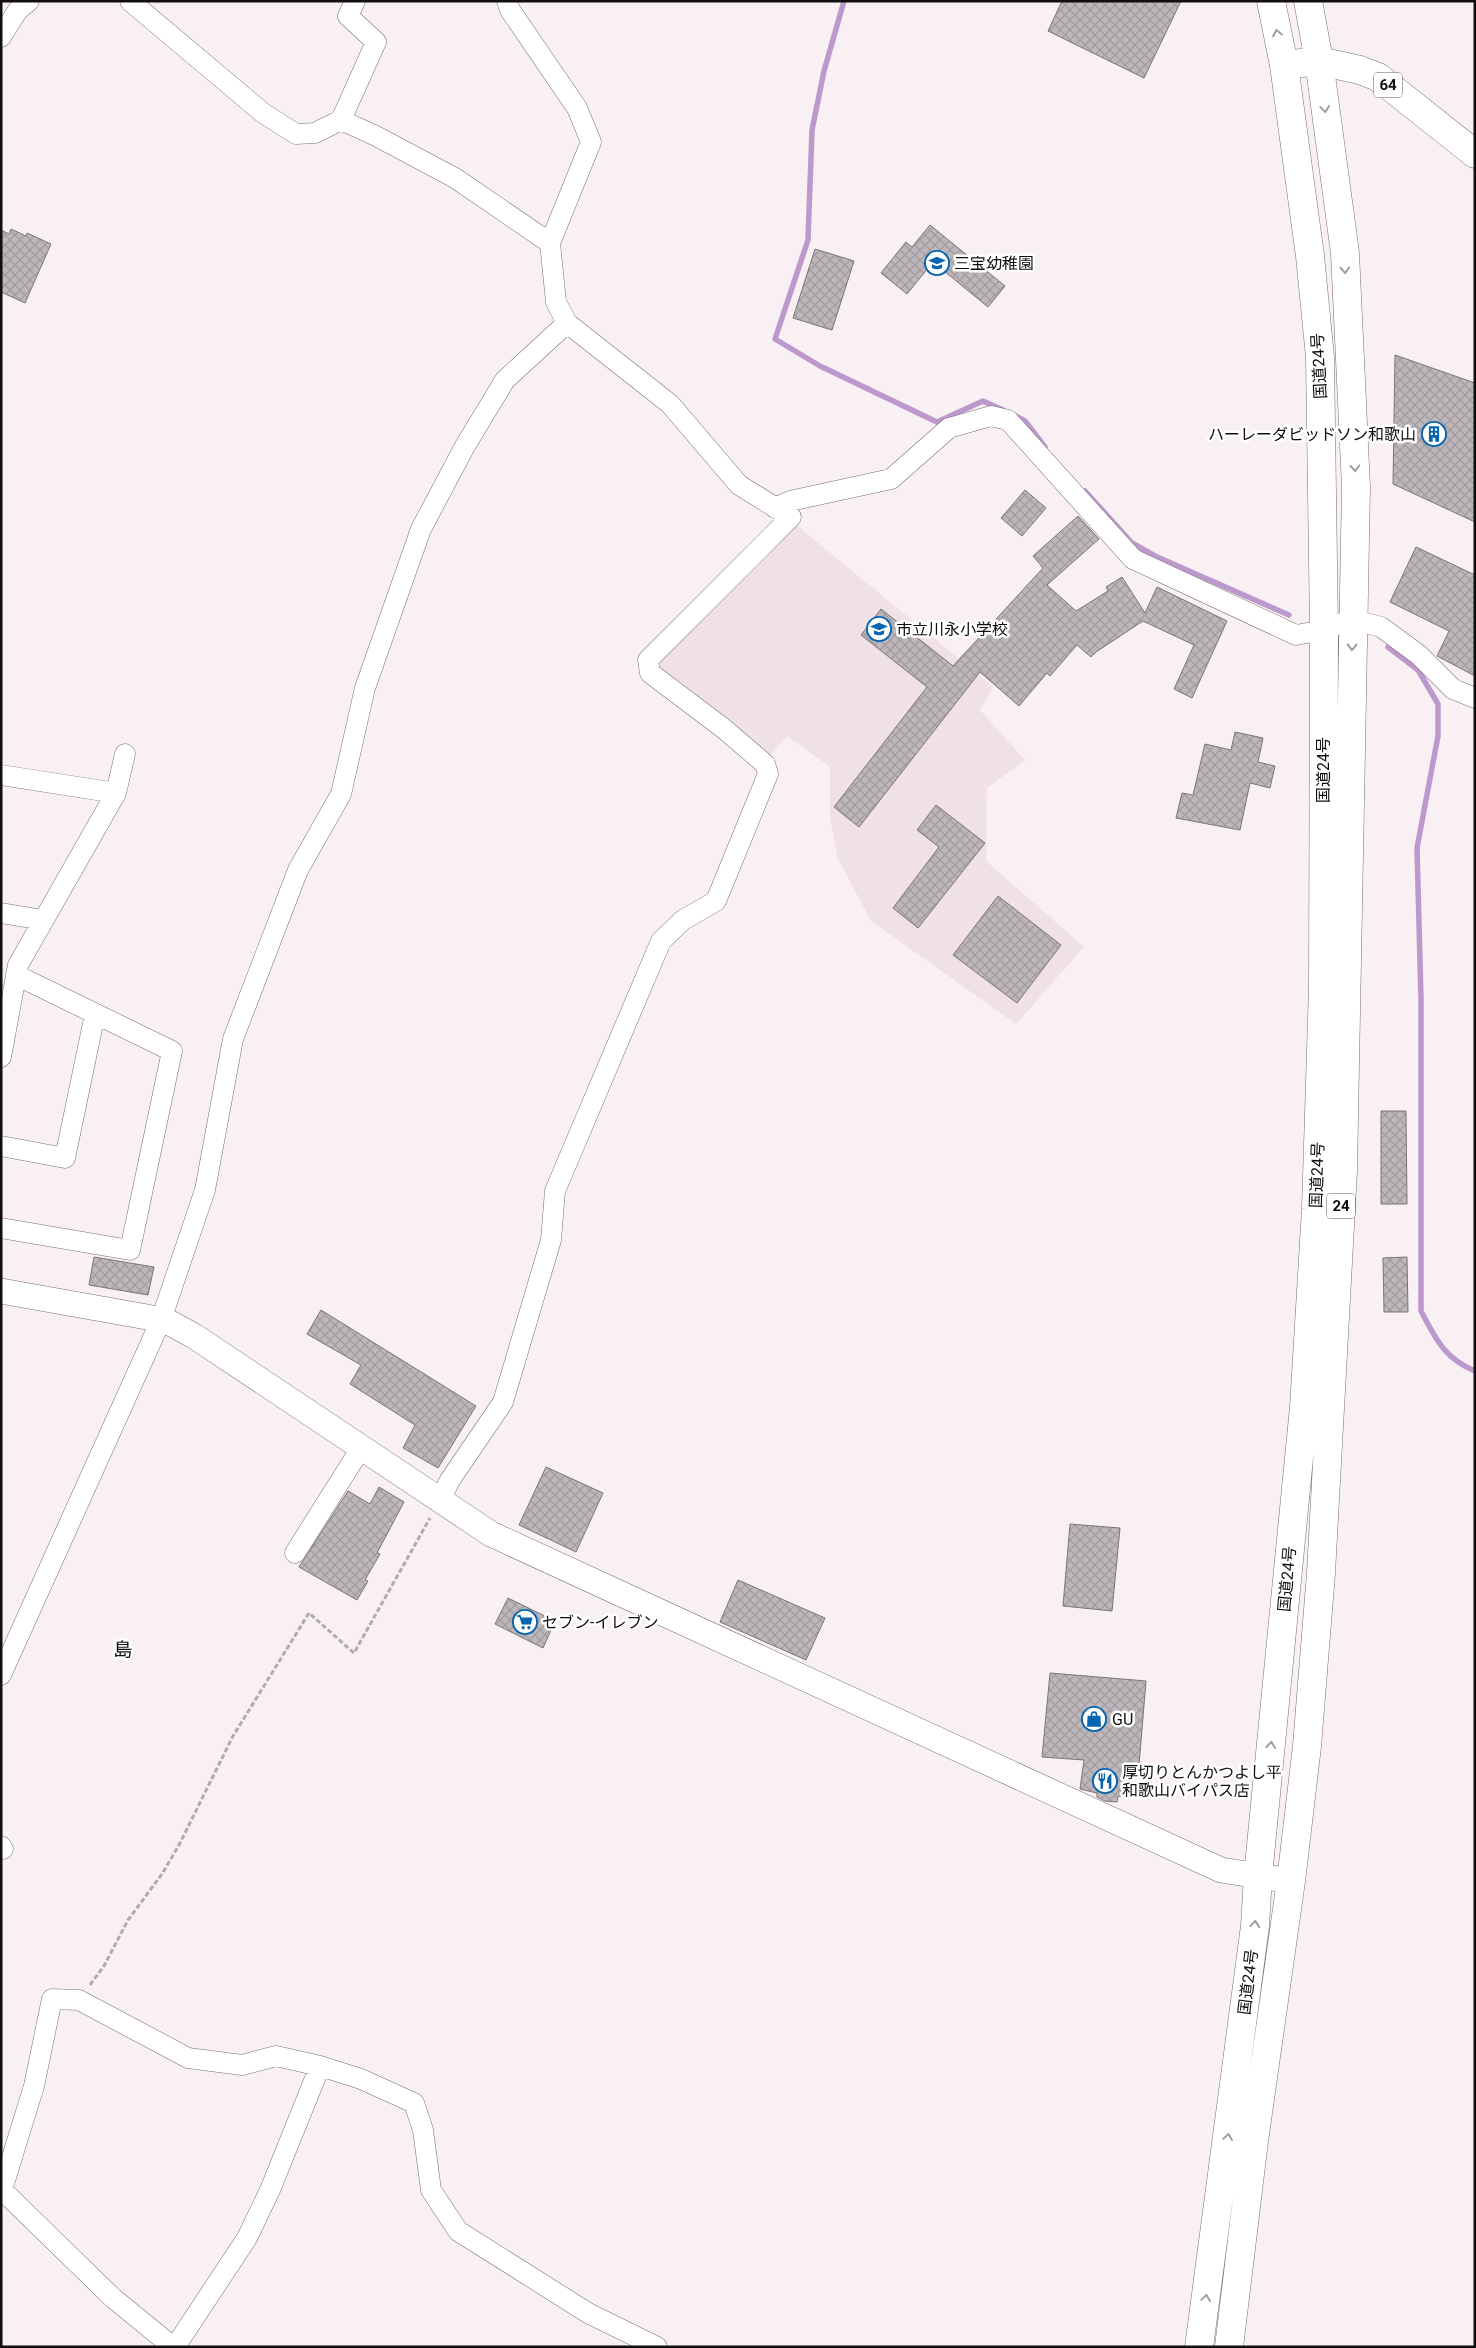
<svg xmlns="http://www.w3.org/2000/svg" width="1476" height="2348" font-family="Roboto,'Noto Sans JP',sans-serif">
<defs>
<pattern id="building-cross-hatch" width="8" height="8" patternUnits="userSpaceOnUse" patternTransform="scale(1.25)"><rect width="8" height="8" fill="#bdb7bb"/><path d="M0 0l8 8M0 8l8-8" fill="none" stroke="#a19ca0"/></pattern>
</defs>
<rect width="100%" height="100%" fill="#f8f0f2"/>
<path fill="#f0e1e5" d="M795 524 993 687 980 710 1025 760 987 788 986 861 1084 947 1016 1024 871 921 838 859 830 817V767L787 736 768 758 656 670 654 659Z"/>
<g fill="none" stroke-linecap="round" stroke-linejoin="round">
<path stroke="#bc98cc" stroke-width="5.5" d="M844 1 824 71 812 130 808 240 775 339 820 366 937 422 983 401 1003 410
M1014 415 1025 421 1045 447
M1085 491 1132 543 1155 556 1289 615
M1388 647 1418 670 1438 704V736L1417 848 1421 999V1311C1436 1339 1444 1358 1475 1371"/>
</g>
<path fill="url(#building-cross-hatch)" stroke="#7b7579" d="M1062 1H1181L1144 78 1048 31Z
M930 225 1005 286 988 307 933 262 907 294 881 273 906 242 912 247Z
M11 229 26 236 27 233 51 244 25 303 1 292V230L9 234Z
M815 249 854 261 832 330 793 318Z
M1395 355 1475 383V522L1393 484Z
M1025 490 1046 508 1022 536 1001 518Z
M1078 516 1099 539 1047 585 1076 611 1108 591 1106 587 1122 577 1145 613 1157 587 1227 621 1192 698 1174 689 1194 645 1143 621 1096 652 1091 657 1077 645 1050 676 1047 673 1019 706 980 672 859 827 834 807 927 687 861 635 881 609 953 666 1043 568 1033 556Z
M1416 547 1475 575V676L1437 656 1449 631 1390 602Z
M1235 732 1263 738 1258 762 1275 766 1270 788 1250 783 1240 830 1176 818 1182 793 1193 795 1205 744 1231 750Z
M936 805 985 843 918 928 893 908 939 847 917 830Z
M998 896 1061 945 1017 1003 953 955Z
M1381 1111H1406L1407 1204H1381Z
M94 1257 154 1267 148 1295 89 1285Z
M1407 1257 1408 1312H1384L1383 1258Z
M321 1310 476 1406 438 1468 403 1448 415 1425 350 1384 361 1365 307 1334Z
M546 1467 603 1493 576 1552 519 1525Z
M379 1487 404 1502 377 1553 380 1554 365 1580 368 1581 357 1600 299 1567 348 1491 370 1504Z
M1070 1524 1120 1528 1112 1611 1063 1606Z
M738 1580 825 1618 806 1660 720 1622Z
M508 1598 555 1621 543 1648 495 1624Z
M1050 1673 1146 1681 1139 1765 1130 1764 1126 1797 1118 1796 1117 1802 1105 1801 1097 1797V1793L1080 1789 1084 1760 1042 1757Z"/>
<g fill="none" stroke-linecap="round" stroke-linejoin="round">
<defs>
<path id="minor" d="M130 1 263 113 296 134 315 133 341 120 376 42 348 16 355 1
M1 37 18 10 29 1
M341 120 376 136 455 178 550 243
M775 508 790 501 891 479 949 428 991 416 1008 420 1133 559 1296 635 1324 630 1352 619 1381 627 1419 655 1453 689 1475 698
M1 775 116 793
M1 913 43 920
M1 1057 18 965 116 793 125 754
M1 1146 65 1158 95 1014
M1 1228 130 1250 172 1051 16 975
M440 1500 450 1480 503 1402 551 1240 555 1191 661 941 683 920 716 901 768 774 765 764 723 728 650 673 648 660 791 517 739 485 670 404 567 323 556 302 550 243 591 142 577 108 510 10 507 1
M295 1553 361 1448
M1 1675 161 1320 205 1190 233 1039 298 870 341 794 365 688 421 529 465 446 505 380 567 323
M1 1846 3 1849
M1 2189 113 2298 173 2347
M2 2190 34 2086 52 1999 79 2000 188 2058 242 2065 276 2056 320 2066 361 2079 414 2103 423 2130 431 2190 458 2231 588 2313 657 2347
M175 2347 247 2238 270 2190 320 2066"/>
<path id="tertiary" d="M1 1291 147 1317 170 1323 194 1336 491 1534 1221 1870 1291 1881"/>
<path id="primary" d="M1284 65 1319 61 1360 70 1378 77 1475 154"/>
<path id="trunk" d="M1199 2347 1255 1926 1258 1876 1304 1407 1316 1209 1323 987 1324 630 1320 357 1310 256 1284 65 1271 1
M1229 2347 1254 2141 1291 1881 1307 1746 1321 1573 1343 1171 1356 487 1345 253 1319 61 1308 1"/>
</defs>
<use href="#minor" stroke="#777072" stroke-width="21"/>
<use href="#tertiary" stroke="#777072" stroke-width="26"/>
<use href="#primary" stroke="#777072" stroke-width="29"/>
<use href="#trunk" stroke="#777072" stroke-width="29"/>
<path stroke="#b1abad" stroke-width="3" stroke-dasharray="5 2.5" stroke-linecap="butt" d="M90 1985 104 1966 128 1920 162 1874 179 1845 233 1736 309 1613 354 1653 430 1518"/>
<use href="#minor" stroke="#fff" stroke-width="20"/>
<use href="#tertiary" stroke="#fff" stroke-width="25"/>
<use href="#primary" stroke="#fff" stroke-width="28"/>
<use href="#trunk" stroke="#fff" stroke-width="28"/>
</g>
<defs><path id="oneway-chevron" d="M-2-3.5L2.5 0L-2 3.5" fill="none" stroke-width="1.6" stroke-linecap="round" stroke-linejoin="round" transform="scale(1.25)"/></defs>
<g stroke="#9f9f9f">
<use href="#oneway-chevron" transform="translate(1277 33) rotate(-101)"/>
<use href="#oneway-chevron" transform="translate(1325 109) rotate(82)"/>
<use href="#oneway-chevron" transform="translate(1345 270) rotate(87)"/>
<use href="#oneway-chevron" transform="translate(1355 468) rotate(87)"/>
<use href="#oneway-chevron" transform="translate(1352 647) rotate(91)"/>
<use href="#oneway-chevron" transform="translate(1271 1745) rotate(-84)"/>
<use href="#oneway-chevron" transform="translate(1255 1924) rotate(-85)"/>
<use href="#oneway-chevron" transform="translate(1228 2137) rotate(-82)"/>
<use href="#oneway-chevron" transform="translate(1206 2298) rotate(-82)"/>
</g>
<defs>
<symbol id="school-ring" viewBox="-11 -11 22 22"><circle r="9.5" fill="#fff" stroke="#0664b1" stroke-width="1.5"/><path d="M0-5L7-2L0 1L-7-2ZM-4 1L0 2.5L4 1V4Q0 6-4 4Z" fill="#0664b1"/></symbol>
<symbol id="building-ring" viewBox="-11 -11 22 22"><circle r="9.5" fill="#fff" stroke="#0664b1" stroke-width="1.5"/><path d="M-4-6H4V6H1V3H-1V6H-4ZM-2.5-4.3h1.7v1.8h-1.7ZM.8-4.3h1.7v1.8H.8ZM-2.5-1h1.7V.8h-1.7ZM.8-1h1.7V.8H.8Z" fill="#0664b1"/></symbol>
<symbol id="supermarket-ring" viewBox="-11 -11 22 22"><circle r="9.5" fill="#fff" stroke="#0664b1" stroke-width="1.5"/><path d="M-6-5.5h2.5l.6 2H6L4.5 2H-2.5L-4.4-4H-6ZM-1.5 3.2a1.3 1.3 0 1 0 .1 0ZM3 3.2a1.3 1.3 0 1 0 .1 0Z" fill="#0664b1"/></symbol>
<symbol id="shop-ring" viewBox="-11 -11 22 22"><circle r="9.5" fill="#fff" stroke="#0664b1" stroke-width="1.5"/><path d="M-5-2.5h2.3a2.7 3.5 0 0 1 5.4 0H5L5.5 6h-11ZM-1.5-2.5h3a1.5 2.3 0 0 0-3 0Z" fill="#0664b1"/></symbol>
<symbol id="restaurant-ring" viewBox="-11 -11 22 22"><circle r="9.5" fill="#fff" stroke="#0664b1" stroke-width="1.5"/><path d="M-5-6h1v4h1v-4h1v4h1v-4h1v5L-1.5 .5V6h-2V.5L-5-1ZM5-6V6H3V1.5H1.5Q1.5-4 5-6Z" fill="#0664b1"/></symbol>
</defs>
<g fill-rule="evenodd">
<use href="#school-ring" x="923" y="249" width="28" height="28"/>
<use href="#building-ring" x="1420" y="420" width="28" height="28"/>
<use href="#school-ring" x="865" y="615" width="28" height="28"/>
<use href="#supermarket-ring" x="511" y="1608" width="28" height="28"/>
<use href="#shop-ring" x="1080" y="1705" width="28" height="28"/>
<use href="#restaurant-ring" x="1091" y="1767" width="28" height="28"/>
</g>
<g text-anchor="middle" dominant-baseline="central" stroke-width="5" stroke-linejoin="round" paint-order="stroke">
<g fill="#fff" stroke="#585657" stroke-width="1">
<rect x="1374" y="72.5" width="28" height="25" rx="4"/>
<rect x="1327" y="1193.5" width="28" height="25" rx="4"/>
</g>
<g font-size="15" font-weight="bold" fill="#100e0f">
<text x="1388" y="85">64</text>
<text x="1341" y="1206">24</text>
</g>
<g font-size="16" fill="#100e0f" stroke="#fff" text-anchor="start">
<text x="954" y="263">三宝幼稚園</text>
<text x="1416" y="434" text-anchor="end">ハーレーダビッドソン和歌山</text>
<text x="896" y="629">市立川永小学校</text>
<text x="542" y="1622">セブン-イレブン</text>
<text x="1112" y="1719">GU</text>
<text x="1122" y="1772">厚切りとんかつよし平<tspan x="1122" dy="18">和歌山バイパス店</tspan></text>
</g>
<g font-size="16" fill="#100e0f" stroke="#fff">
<text transform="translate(1319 366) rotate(-93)">国道24号</text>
<text transform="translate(1323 770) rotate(-90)">国道24号</text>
<text transform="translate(1317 1175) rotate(-88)">国道24号</text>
<text transform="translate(1287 1579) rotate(-85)">国道24号</text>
<text transform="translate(1248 1982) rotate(-83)">国道24号</text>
</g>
<g font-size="19" fill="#100e0f" stroke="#fff">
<text x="123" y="1649">島</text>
</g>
</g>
<rect width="1476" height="2348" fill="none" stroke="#100e0f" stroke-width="5"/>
</svg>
